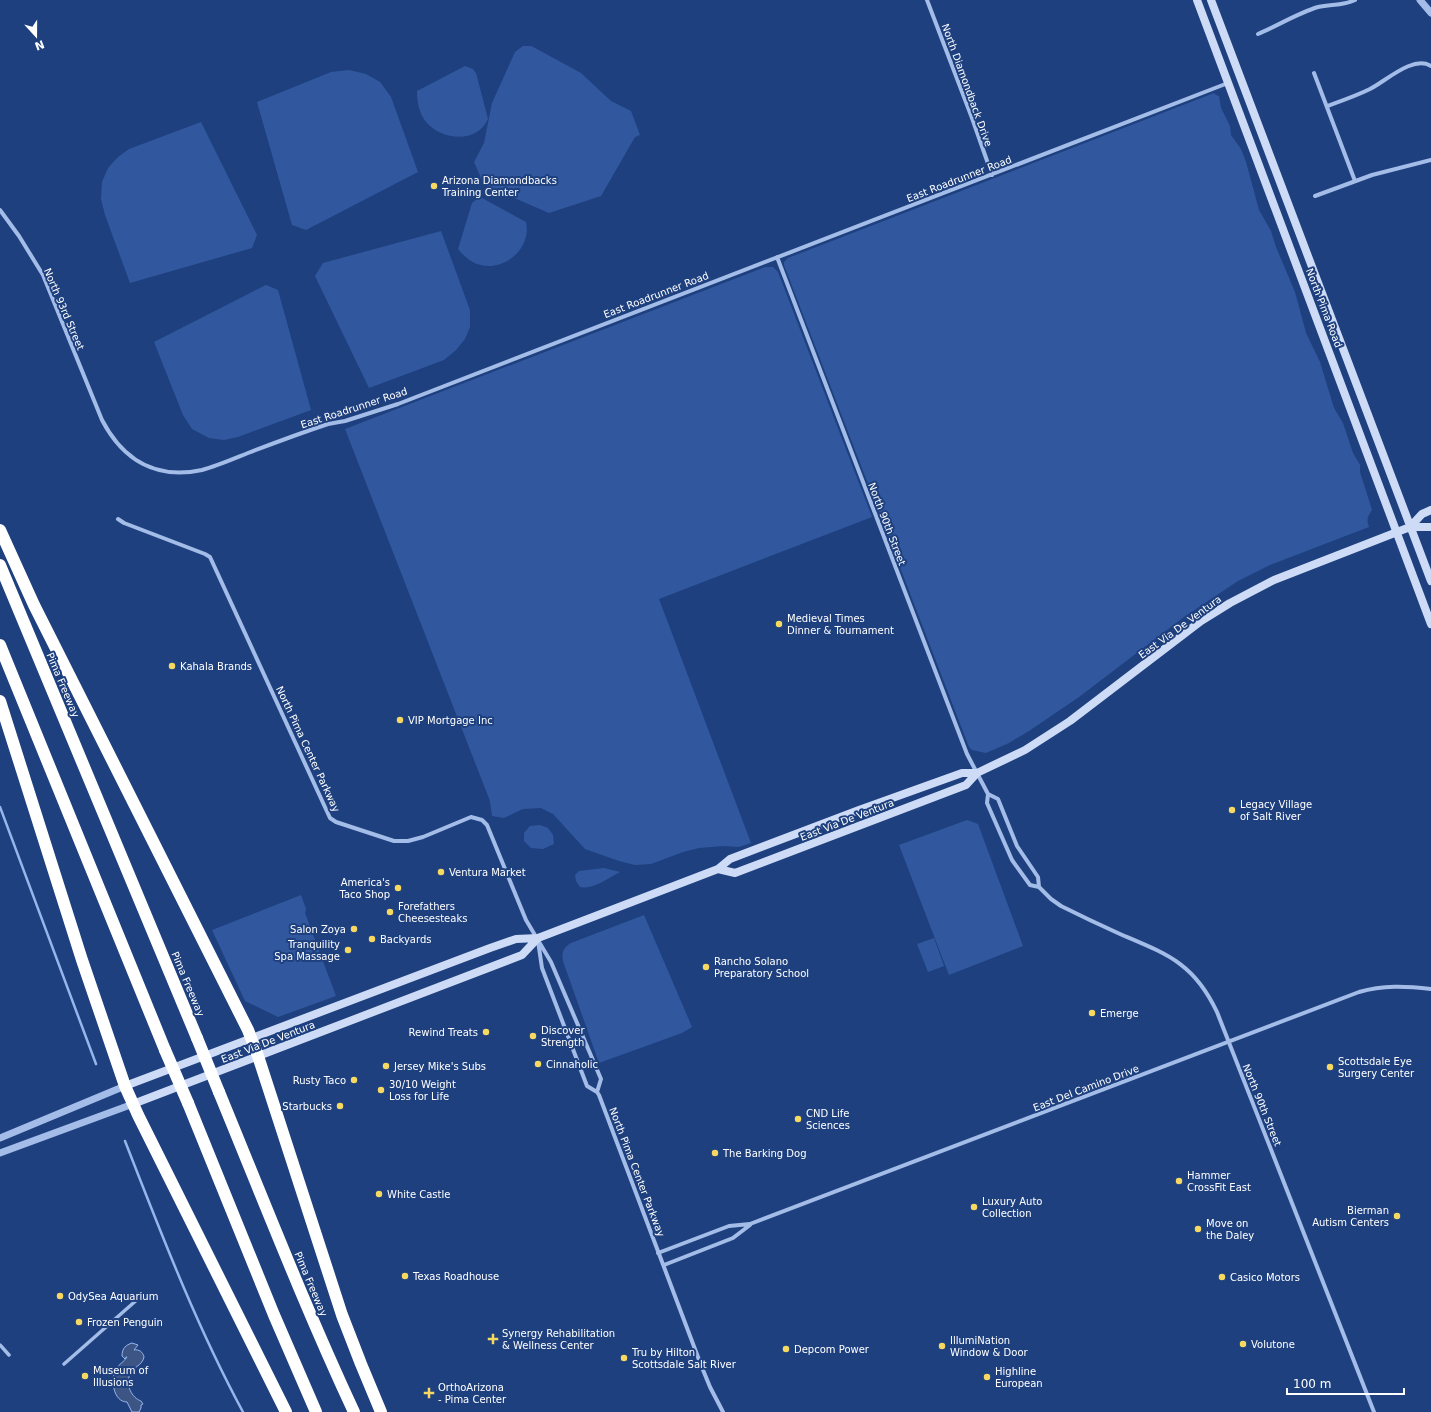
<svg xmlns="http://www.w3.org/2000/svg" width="1431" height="1412" font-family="'DejaVu Sans',sans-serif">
<rect width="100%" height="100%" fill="#1e407f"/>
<path fill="#31589e" d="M523 46H531L535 48 581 73 611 101 631 111 640 135 635 137 601 196 549 213 484 185 474 162 484 143 492 103 515 52Z
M465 66 473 69 476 73 488 119C477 144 442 140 427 123 419 114 417 102 417 91Z
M349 70 366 74 380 82 391 97 418 172 306 230 292 225 257 102 331 72Z
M1214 93 1216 95 1219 96 1221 108 1230 126 1231 135 1241 149 1246 162 1259 210 1271 231 1276 247 1295 292 1306 333 1320 362 1334 408 1343 423 1353 453 1360 465V472L1372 510C1368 516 1366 519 1369 527L1270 565 1238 581 1184 617 1079 697 1029 731 1009 743 986 753 972 750 969 747 784 265V262L788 258Z
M201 122 257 235 252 248 130 283 105 215 101 199 102 182 108 168 118 157 129 149Z
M482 198 526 222C532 249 503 273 477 264 469 261 464 256 458 249L472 203 477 199Z
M441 231 470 310V327L465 339 456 350 444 360 369 388 315 276 323 263Z
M765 267H773L778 272 872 517 659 599 751 843 739 847 723 846 699 848 683 852 651 864 635 865 619 861 585 849 553 814 541 808 523 809 504 818 492 816 490 801 345 429Z
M266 285 278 290 311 410 238 437 224 440 209 438 192 429 183 415 154 342Z
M967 820 978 824 1023 946 949 975 899 845Z
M540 825 548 828 553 835 554 844 543 849 531 848 524 841V833L530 826Z
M604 868 620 872C608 878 593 890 580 887L576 881 575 875 579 871Z
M301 895 306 909 305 913 336 996 278 1017 245 1001 212 930Z
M644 915 692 1027 682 1033 599 1063 564 964C561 955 562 948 571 943Z
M934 938 944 966 928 972 917 944Z"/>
<path fill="#3c5584" stroke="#96b5ea" d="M132 1343 138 1345 134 1350C139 1349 143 1352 144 1357 142 1366 134 1366 130 1374 125 1385 132 1398 141 1401L143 1404 141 1405V1408L139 1412H132L127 1402C113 1402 110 1378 116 1369 119 1364 124 1362 127 1357H126L125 1359 122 1356C122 1348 126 1345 132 1343Z"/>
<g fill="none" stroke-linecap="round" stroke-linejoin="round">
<path stroke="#96b5ea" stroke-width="2.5" d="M0 807 96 1064
M125 1141C161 1233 196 1325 243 1412"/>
<path stroke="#a3bce8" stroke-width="3.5" d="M0 1345 9 1355
M64 1364 139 1298"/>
<path stroke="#a3bce8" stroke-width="4" d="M927 0 972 118 992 175
M1258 34C1277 26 1298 13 1318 7 1331 4 1343 6 1355 0
M1314 73 1355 181
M1327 106C1341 101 1356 96 1370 89 1386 81 1413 55 1431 66
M1315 196 1372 175 1431 160
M0 210 19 236 43 275 102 420C123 460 156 480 202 470 217 466 233 459 248 453 274 443 301 433 328 424L345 421 398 404 1228 83
M777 257 967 754 988 794 998 799 1017 846 1038 877 1039 887
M118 519 124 523 205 554 210 557 330 818 336 822 394 841H408L423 837 471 817 482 820 487 825 526 920 551 962 601 1079 597 1092 599 1095 701 1365 710 1387 723 1412
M988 794 987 803 1012 860 1030 885 1039 887 1051 899 1061 906C1081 916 1100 925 1120 934 1167 954 1194 963 1217 1012L1374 1412
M538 941 542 968 587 1086 597 1092
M658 1253 729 1226 750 1224 1359 992C1383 985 1406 986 1431 989
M664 1265 733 1238 750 1225"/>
<path stroke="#a3bce8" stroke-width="7" d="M1420 0 1431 13
M0 1138 125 1086
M0 1153 133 1104"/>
<path stroke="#cddbf6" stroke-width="8" d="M1197 0 1431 624
M1211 0 1431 581
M1410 527H1431
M718 869 735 873 966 785 977 773 1025 750 1070 721 1201 621 1230 603 1274 580 1410 527 1422 514 1431 510
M125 1086 490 948 516 939 538 938 718 869 730 859 859 810 962 773H977
M133 1104 522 955 538 938"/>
<path stroke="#fff" stroke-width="12" d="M0 530 34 605 248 1030 258 1056 342 1315 361 1364 381 1412
M0 565 197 1038
M0 645 165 1050
M0 701 82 960 125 1086 138 1115 286 1412
M219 1092C263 1199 305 1307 354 1412
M188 1103 274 1315 316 1412"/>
<path stroke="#fff" stroke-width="12" d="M197 1038 219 1092
M165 1050 188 1103"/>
</g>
<g fill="#f7d962" stroke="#1e407f" stroke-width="1.5">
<circle cx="434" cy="186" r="4"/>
<circle cx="779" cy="624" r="4"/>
<circle cx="172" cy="666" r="4"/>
<circle cx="400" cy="720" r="4"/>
<circle cx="1232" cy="810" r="4"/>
<circle cx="441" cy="872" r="4"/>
<circle cx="398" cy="888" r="4"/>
<circle cx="390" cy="912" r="4"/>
<circle cx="354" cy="929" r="4"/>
<circle cx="372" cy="939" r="4"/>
<circle cx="348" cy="950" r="4"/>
<circle cx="706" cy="967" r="4"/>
<circle cx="1092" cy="1013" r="4"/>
<circle cx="486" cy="1032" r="4"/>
<circle cx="533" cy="1036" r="4"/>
<circle cx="538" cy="1064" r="4"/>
<circle cx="386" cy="1066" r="4"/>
<circle cx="1330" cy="1067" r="4"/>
<circle cx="354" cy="1080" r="4"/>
<circle cx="381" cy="1090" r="4"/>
<circle cx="340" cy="1106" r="4"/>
<circle cx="798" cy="1119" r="4"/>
<circle cx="715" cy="1153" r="4"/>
<circle cx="1179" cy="1181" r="4"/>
<circle cx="379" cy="1194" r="4"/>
<circle cx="974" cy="1207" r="4"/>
<circle cx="1397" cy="1216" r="4"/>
<circle cx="1198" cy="1229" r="4"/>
<circle cx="405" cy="1276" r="4"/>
<circle cx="1222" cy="1277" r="4"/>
<circle cx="60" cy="1296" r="4"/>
<circle cx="79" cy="1322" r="4"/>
<path d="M491 1333h4v4h4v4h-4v4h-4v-4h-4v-4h4z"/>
<circle cx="1243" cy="1344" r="4"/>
<circle cx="942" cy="1346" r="4"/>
<circle cx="786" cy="1349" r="4"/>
<circle cx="624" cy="1358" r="4"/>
<circle cx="85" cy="1376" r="4"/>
<circle cx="987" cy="1377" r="4"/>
<path d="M427 1387h4v4h4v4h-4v4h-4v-4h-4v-4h4z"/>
</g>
<g text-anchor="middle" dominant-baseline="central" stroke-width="4" stroke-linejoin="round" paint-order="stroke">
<g font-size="10" fill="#fff" stroke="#1e407f">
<text transform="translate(967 85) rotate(70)">North Diamondback Drive</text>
<text transform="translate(959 179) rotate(-21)">East Roadrunner Road</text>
<text transform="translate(656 295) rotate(-21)">East Roadrunner Road</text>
<text transform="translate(1324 308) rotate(69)">North Pima Road</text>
<text transform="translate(64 309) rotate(67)">North 93rd Street</text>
<text transform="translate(354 408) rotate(-18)">East Roadrunner Road</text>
<text transform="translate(887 524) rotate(69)">North 90th Street</text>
<text transform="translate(1180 627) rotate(-36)">East Via De Ventura</text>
<text transform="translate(63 685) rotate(67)">Pima Freeway</text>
<text transform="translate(308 749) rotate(65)">North Pima Center Parkway</text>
<text transform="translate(847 820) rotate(-21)">East Via De Ventura</text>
<text transform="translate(188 984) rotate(67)">Pima Freeway</text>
<text transform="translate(268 1042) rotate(-21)">East Via De Ventura</text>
<text transform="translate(1086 1088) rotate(-21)">East Del Camino Drive</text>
<text transform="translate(1262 1105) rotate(68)">North 90th Street</text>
<text transform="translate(637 1172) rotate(69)">North Pima Center Parkway</text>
<text transform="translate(311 1284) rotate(67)">Pima Freeway</text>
</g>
<g font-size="10" fill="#fff" stroke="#1e407f" text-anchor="start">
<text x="442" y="180">Arizona Diamondbacks<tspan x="442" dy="12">Training Center</tspan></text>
<text x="787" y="618">Medieval Times<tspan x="787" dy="12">Dinner &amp; Tournament</tspan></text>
<text x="180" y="666">Kahala Brands</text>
<text x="408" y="720">VIP Mortgage Inc</text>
<text x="1240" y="804">Legacy Village<tspan x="1240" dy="12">of Salt River</tspan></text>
<text x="449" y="872">Ventura Market</text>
<text x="390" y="882" text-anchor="end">America's<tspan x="390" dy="12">Taco Shop</tspan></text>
<text x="398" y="906">Forefathers<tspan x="398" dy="12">Cheesesteaks</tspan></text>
<text x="346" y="929" text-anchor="end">Salon Zoya</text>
<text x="380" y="939">Backyards</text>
<text x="340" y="944" text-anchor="end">Tranquility<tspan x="340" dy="12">Spa Massage</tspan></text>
<text x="714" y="961">Rancho Solano<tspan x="714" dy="12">Preparatory School</tspan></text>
<text x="1100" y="1013">Emerge</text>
<text x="541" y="1030">Discover<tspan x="541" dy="12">Strength</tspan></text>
<text x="478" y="1032" text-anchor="end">Rewind Treats</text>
<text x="1338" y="1061">Scottsdale Eye<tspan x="1338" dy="12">Surgery Center</tspan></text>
<text x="546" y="1064">Cinnaholic</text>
<text x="394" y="1066">Jersey Mike's Subs</text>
<text x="346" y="1080" text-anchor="end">Rusty Taco</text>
<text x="389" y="1084">30/10 Weight<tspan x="389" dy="12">Loss for Life</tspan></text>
<text x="332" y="1106" text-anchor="end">Starbucks</text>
<text x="806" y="1113">CND Life<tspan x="806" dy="12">Sciences</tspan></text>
<text x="723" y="1153">The Barking Dog</text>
<text x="1187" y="1175">Hammer<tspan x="1187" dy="12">CrossFit East</tspan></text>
<text x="387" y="1194">White Castle</text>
<text x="982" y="1201">Luxury Auto<tspan x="982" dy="12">Collection</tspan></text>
<text x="1389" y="1210" text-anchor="end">Bierman<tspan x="1389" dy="12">Autism Centers</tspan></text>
<text x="1206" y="1223">Move on<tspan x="1206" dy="12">the Daley</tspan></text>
<text x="413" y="1276">Texas Roadhouse</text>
<text x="1230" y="1277">Casico Motors</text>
<text x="68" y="1296">OdySea Aquarium</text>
<text x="87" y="1322">Frozen Penguin</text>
<text x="502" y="1333">Synergy Rehabilitation<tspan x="502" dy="12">&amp; Wellness Center</tspan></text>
<text x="950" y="1340">IllumiNation<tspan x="950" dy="12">Window &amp; Door</tspan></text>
<text x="1251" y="1344">Volutone</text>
<text x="794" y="1349">Depcom Power</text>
<text x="632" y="1352">Tru by Hilton<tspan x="632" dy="12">Scottsdale Salt River</tspan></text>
<text x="93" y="1370">Museum of<tspan x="93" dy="12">Illusions</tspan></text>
<text x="995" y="1371">Highline<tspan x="995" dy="12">European</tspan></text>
<text x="438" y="1387">OrthoArizona<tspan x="438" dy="12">- Pima Center</tspan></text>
</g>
</g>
<g transform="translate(36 36) rotate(159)" stroke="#1e407f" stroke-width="3" paint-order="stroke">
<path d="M0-3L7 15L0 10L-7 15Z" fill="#ffffff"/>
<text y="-6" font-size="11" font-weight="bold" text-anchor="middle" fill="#ffffff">N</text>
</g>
<path d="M1287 1388v6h117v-6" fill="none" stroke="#ffffff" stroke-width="2"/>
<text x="1293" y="1388" font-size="12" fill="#ffffff" stroke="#1e407f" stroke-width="3" paint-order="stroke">100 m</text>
</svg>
